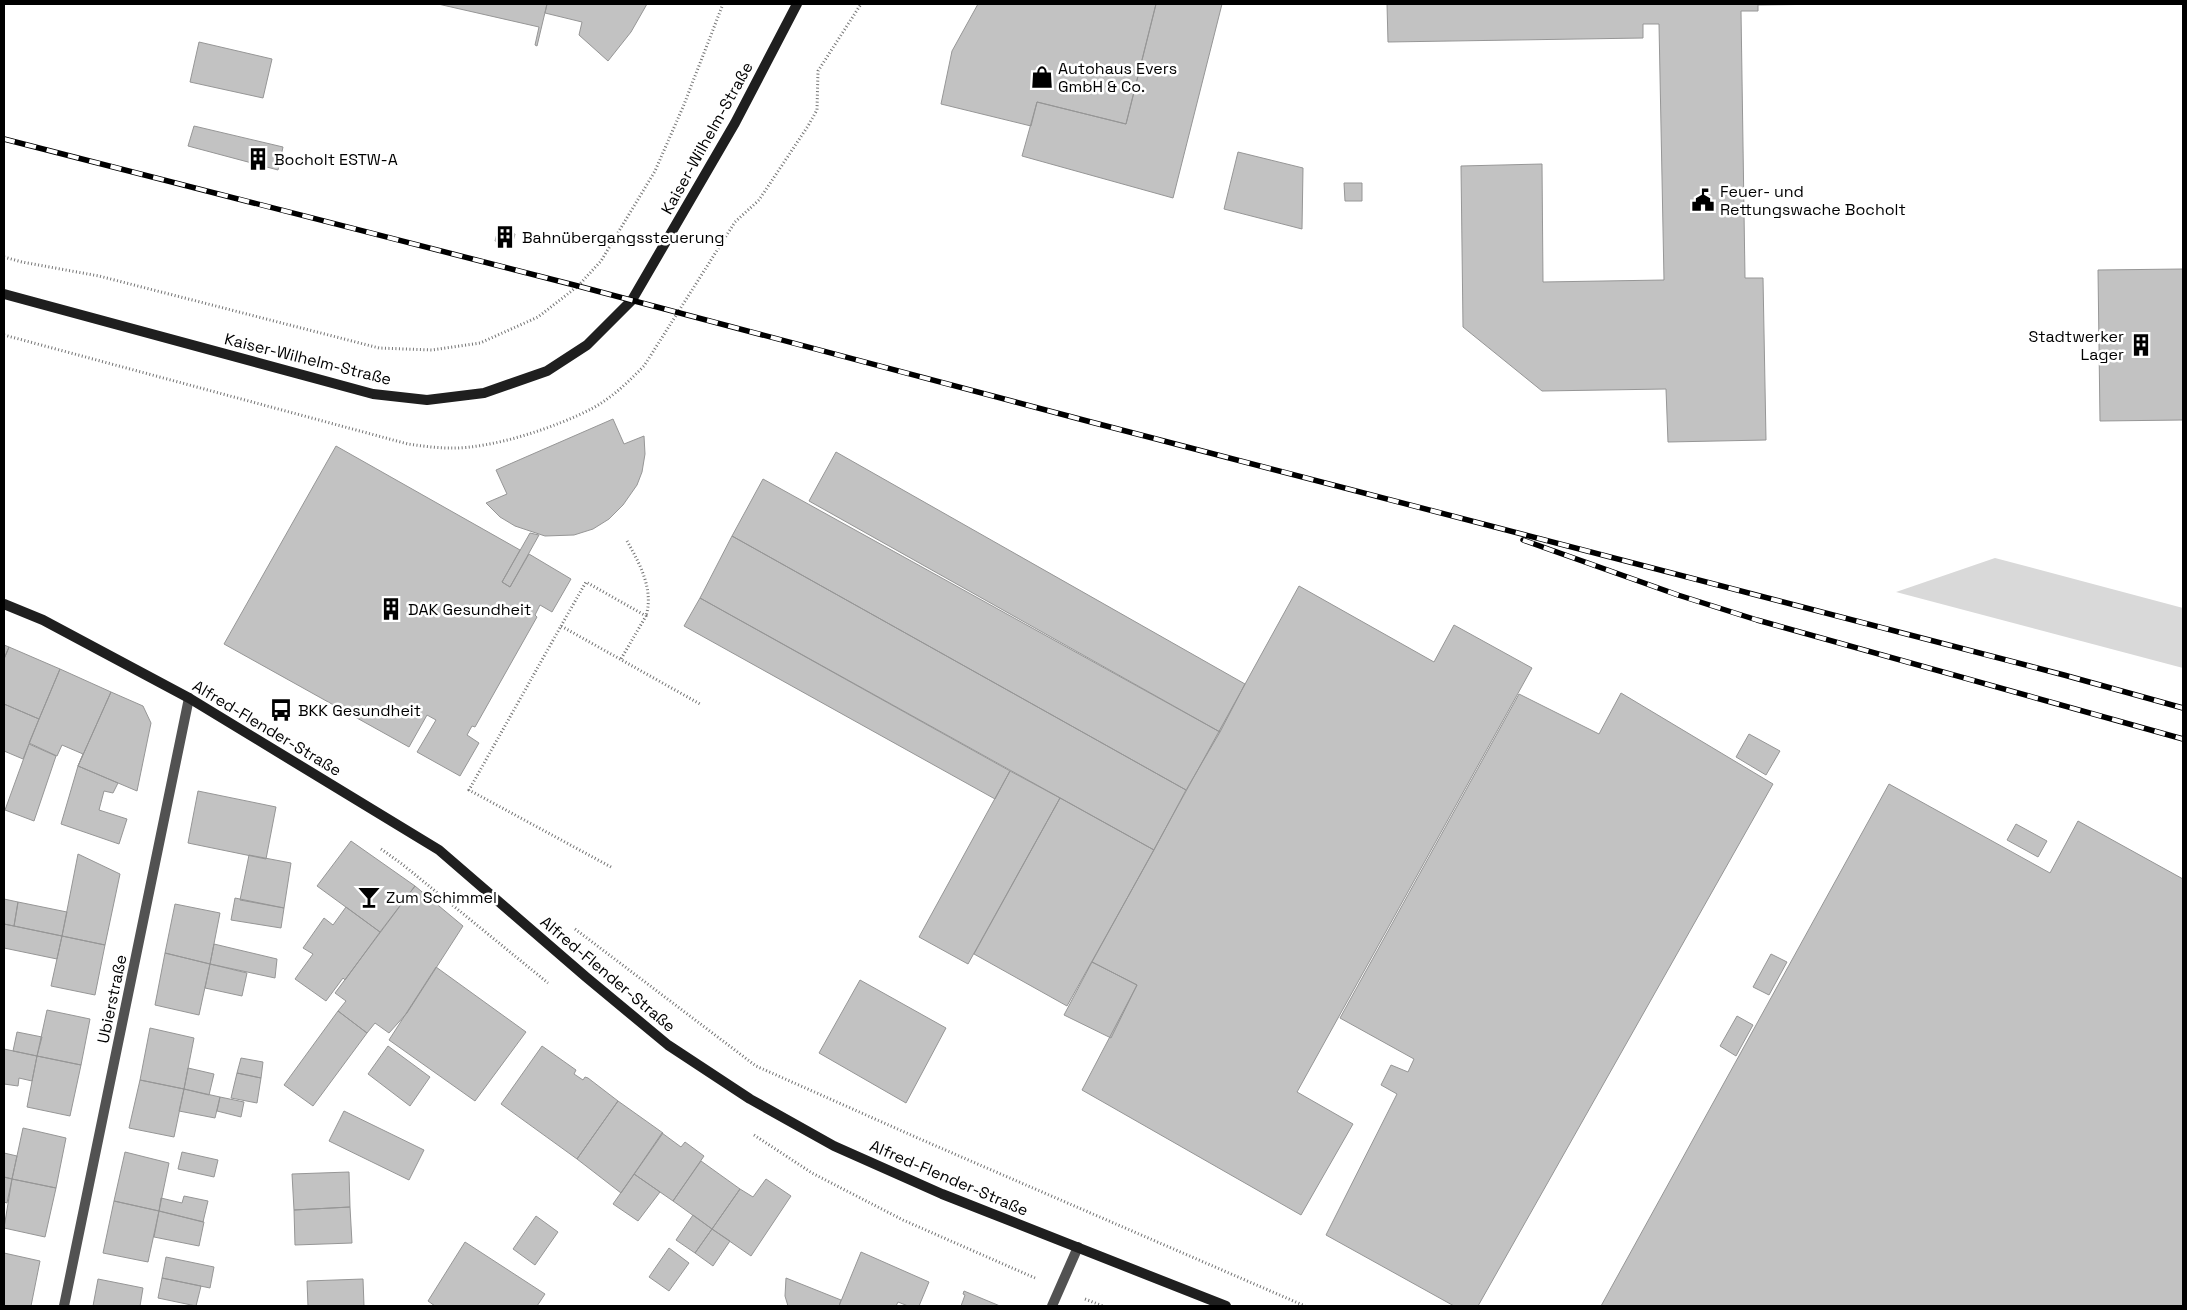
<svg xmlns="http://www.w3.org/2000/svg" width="2187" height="1310" font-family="'Space Grotesk',sans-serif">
<rect width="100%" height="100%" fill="#fff"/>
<path fill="#d9d9d9" d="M1995 558 2183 608V668L1896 592Z"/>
<path fill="#c2c2c2" stroke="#969696" d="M438 4H547L537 46 535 45 539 27Z
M547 4H647L631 32 608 61 579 35 582 22 545 13Z
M978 4H1156L1126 124 1037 102 1031 126 941 104 952 51Z
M1156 4H1222L1173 198 1022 156 1037 102 1126 124Z
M1387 4H1835L1758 5V11H1741L1745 278H1763L1766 440 1668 442 1666 389 1542 391 1463 327 1461 166 1542 164 1543 282 1664 280 1659 24H1643V38L1388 42Z
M199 42 272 59 263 98 190 82Z
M194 126 283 147 278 170 188 146Z
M1238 152 1303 168 1302 229 1224 209Z
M1344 183H1362V201H1345Z
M498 230 515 234 512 245 495 241Z
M2183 269V420L2100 421 2098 270Z
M613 419 624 444 644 436 645 454 642 472 637 485 623 505 609 519 593 529 574 535 545 536 515 526 500 517 486 503 507 494 496 470Z
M336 446 520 550 502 582 510 587 529 554 571 579 552 612 540 605 535 615 537 617 475 727 472 726 467 735 479 743 460 776 417 752 436 720 427 715 409 747 224 644Z
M836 452 1245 684 1220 732 809 501Z
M763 479 1220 732 1186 790 732 536Z
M530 533 539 535 510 587 502 582Z
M732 536 1186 790 1154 850 700 598Z
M1299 586 1434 662 1454 625 1532 668 1297 1092 1353 1124 1301 1215 1082 1090 1137 985 1092 962Z
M700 598 1010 771 995 799 684 626Z
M4 645 9 647 4 659Z
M9 647 60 669 39 719 4 704V659Z
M60 669 111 692 78 766 83 754 62 745 57 756 29 743Z
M111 692 143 706 151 723 137 791 78 766Z
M1621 693 1773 784 1478 1306H1454L1326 1235 1397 1094 1381 1085 1391 1065 1408 1072 1414 1059 1340 1018 1519 694 1599 734Z
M4 704 39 719 23 759 4 751Z
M1749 734 1780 751 1766 775 1736 757Z
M29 744 56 756 34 821 5 810Z
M78 766 118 783 113 793 104 791 99 810 127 819 119 844 61 824Z
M1010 771 1060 798 968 964 919 937Z
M1889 784 2050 873 2078 821 2183 879V1306H1601Z
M198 791 276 807 266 859 188 843Z
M1060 798 1154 850 1067 1006 974 954Z
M2016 824 2047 841 2038 857 2007 840Z
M351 841 415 886 380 932 317 886Z
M78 854 120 874 105 945 62 936Z
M249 855 291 863 284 908 240 900Z
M415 886 463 926 407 1013 389 1033 375 1023 367 1033 338 1011 346 1001 335 993Z
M235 898 284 908 281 928 231 920Z
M4 899 18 902 14 926 4 924Z
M18 902 67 912 62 936 14 926Z
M175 904 220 913 210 964 165 953Z
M346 907 380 932 345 980 343 978 326 1001 295 979 313 954 303 948 324 918 333 925Z
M4 924 62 936 57 959 4 948Z
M62 936 105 945 95 995 51 986Z
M214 944 277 959 275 978 210 964Z
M165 953 210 964 199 1015 155 1005Z
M1771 954 1787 962 1769 995 1753 987Z
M1092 962 1137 985 1111 1038 1064 1015Z
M210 964 247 973 242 996 205 988Z
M436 967 526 1032 475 1101 389 1040Z
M860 980 946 1028 906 1103 819 1053Z
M47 1010 90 1019 81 1065 37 1056Z
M338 1011 367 1033 313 1106 284 1085Z
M1737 1016 1753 1025 1736 1056 1720 1046Z
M150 1028 194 1038 184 1089 140 1080Z
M17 1032 42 1037 37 1056 13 1051Z
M388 1046 430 1077 410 1106 368 1074Z
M542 1046 576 1070 574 1074 583 1080 585 1077 588 1078 618 1101 577 1159 501 1104Z
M4 1049 37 1056 32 1081 19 1078 18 1086 4 1084Z
M37 1056 81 1065 70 1116 27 1107Z
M241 1058 263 1062 261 1078 237 1073Z
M188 1068 214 1074 209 1095 184 1089Z
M237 1073 261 1078 257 1103 231 1098Z
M140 1080 184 1089 174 1137 129 1128Z
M184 1089 220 1097 215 1118 179 1111Z
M220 1097 244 1102 241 1117 217 1111Z
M618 1101 663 1133 621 1193 577 1159Z
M344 1111 424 1150 409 1180 329 1141Z
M23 1128 66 1138 56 1188 12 1179Z
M662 1133 681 1147 685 1142 704 1156 673 1201 634 1174Z
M125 1152 169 1163 159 1211 114 1201Z
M182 1152 218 1160 214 1177 178 1169Z
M4 1153 17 1156 12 1179 4 1177Z
M701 1161 740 1189 712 1229 673 1201Z
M349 1172 350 1207 294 1210 292 1174Z
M634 1174 660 1192 638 1221 613 1204Z
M4 1177 12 1179 7 1203 4 1202Z
M12 1179 56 1188 45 1237 4 1228Z
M766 1179 791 1196 751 1256 712 1229 740 1189 753 1197Z
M184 1196 208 1201 203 1222 159 1211 161 1198 182 1203Z
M114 1201 159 1211 148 1262 103 1253Z
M350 1207 352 1243 295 1245 294 1210Z
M159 1211 204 1222 199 1246 154 1237Z
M693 1215 712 1229 695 1253 676 1240Z
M536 1216 558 1232 535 1265 513 1249Z
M712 1229 730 1241 713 1266 695 1253Z
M465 1242 545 1294 537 1306H435L428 1301Z
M669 1248 689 1263 669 1291 649 1277Z
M861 1252 929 1282 919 1306H908L898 1302 896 1306H839Z
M4 1253 40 1261 31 1306H4Z
M166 1257 214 1267 210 1288 162 1278Z
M162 1278 201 1286 196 1306 158 1298Z
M786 1278 841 1300 839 1306H788L785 1296Z
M98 1279 143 1288 140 1306H93Z
M363 1279 364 1306H308L307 1281Z
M964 1291 1000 1306H961L965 1295 963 1294Z"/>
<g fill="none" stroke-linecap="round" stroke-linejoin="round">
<path stroke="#747474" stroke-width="3" stroke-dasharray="1 2.5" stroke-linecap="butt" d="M4 257 22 262 99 276 379 348 432 350 480 343 538 317 578 286 601 261 655 171 683 107 723 4
M4 335 408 444C422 446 436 448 450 448 492 449 557 427 593 408 613 397 628 382 644 366L735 222 759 200 808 126 817 110 818 71 861 4
M627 541C640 564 654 590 646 616
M561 626 586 582 646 616 621 659
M381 849 402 864 548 983
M611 867 469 790 561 626 700 704
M575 929 756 1066 920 1139 1305 1306
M754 1135 812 1173 903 1220 1035 1278
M1085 1299 1103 1306"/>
<path stroke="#525252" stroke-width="10" d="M64 1306 189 698
M1052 1306 1078 1247"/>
<path stroke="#1f1f1f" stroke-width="10" d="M4 294 373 394 427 400 484 393 547 371 587 345 632 300 735 123 797 4
M4 604 43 620 189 698 439 850 586 977 668 1045 750 1099 834 1146 942 1194 1226 1306"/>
<defs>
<path id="rail" d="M4 139 578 286 1091 422 2064 675 2183 708
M1523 540 1678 595 1757 620 2183 739"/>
</defs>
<use href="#rail" stroke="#000" stroke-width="5.5"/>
<use href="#rail" stroke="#fff" stroke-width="4" stroke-dasharray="11" stroke-linecap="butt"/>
</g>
<defs>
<symbol id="shop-bare" viewBox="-9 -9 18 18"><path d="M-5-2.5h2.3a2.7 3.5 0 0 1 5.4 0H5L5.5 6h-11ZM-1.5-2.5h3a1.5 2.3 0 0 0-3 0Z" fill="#000" stroke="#fff" stroke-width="2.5" paint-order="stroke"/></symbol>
<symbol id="building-bare" viewBox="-9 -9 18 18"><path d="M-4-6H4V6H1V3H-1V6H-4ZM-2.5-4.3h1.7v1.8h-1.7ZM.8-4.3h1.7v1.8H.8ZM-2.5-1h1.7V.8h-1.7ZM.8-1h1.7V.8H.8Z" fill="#000" stroke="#fff" stroke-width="2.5" paint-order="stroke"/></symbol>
<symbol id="civic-bare" viewBox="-9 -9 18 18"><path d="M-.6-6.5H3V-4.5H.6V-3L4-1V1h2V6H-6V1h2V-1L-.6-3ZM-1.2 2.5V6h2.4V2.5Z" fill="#000" stroke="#fff" stroke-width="2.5" paint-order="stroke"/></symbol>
<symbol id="bus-bare" viewBox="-9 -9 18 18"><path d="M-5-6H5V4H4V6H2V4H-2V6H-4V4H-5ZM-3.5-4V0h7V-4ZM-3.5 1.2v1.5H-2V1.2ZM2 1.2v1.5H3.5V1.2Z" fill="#000" stroke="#fff" stroke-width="2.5" paint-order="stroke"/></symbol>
<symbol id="bar-bare" viewBox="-9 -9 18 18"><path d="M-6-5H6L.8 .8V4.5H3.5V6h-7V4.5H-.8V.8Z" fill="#000" stroke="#fff" stroke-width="2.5" paint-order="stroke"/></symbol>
</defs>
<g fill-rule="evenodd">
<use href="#shop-bare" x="1026" y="61" width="32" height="32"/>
<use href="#building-bare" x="242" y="143" width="32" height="32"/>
<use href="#civic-bare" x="1687" y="184" width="32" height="32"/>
<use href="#building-bare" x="489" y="221" width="32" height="32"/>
<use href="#building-bare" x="2125" y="329" width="32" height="32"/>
<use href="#building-bare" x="375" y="593" width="32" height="32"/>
<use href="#bus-bare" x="265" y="694" width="32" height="32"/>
<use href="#bar-bare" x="353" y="881" width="32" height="32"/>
</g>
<g text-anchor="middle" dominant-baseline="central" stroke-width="5" stroke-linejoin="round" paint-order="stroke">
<g font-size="16" fill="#000" stroke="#fff" text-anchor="start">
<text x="1058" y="68">Autohaus Evers<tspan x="1058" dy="18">GmbH &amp; Co.</tspan></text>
<text x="274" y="159">Bocholt ESTW-A</text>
<text x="1720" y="191">Feuer- und<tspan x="1720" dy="18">Rettungswache Bocholt</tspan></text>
<text x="522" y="237">Bahnübergangssteuerung</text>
<text x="2124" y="336" text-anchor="end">Stadtwerker<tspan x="2124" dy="18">Lager</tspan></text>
<text x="408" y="609">DAK Gesundheit</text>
<text x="298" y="710">BKK Gesundheit</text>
<text x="386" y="897">Zum Schimmel</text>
</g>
<g font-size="16" fill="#000" stroke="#fff">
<text transform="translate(707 138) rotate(-61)">Kaiser-Wilhelm-Straße</text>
<text transform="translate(308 359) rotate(14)">Kaiser-Wilhelm-Straße</text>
<text transform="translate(267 728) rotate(31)">Alfred-Flender-Straße</text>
<text transform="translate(608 974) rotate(40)">Alfred-Flender-Straße</text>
<text transform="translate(112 999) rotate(-78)">Ubierstraße</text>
<text transform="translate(949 1178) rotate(23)">Alfred-Flender-Straße</text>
</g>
</g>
<rect width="2187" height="1310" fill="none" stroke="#000000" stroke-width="10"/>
</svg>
